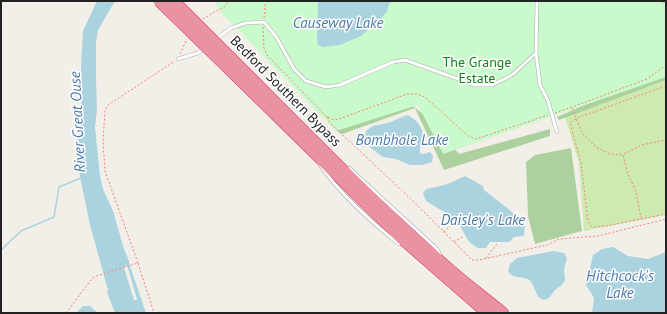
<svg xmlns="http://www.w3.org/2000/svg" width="667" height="314" font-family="'PT Sans',sans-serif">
<rect width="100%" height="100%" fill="#f2efe9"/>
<path fill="#cdebb0" d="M666 77V215L584 231 579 164 575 150 565 117Z"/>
<path fill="#add19e" d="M666 69V80L559 120 557 117Z
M408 102 461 144 454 148 459 154 550 129V136L444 170 415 108 342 134 334 129Z
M571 148 582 231 535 244 528 216 526 162 535 155Z"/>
<path fill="#c8facc" d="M215 1H666V77L443 154 418 105 336 131 220 11Z"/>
<path fill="#aad3df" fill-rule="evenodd" d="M97 1H115L98 30 96 43V78L97 109 95 127 100 176 103 189 113 211 124 249 129 261V263L146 313H115L107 292 108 290 90 225 76 157 82 95 81 65 83 31ZM127 265 137 299V300H134L124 268Z
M318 1H390L387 12 361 36 340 45 323 47 318 45 317 40Z
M407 115C418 119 426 131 422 143 421 147 419 148 420 153L423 154 430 152 433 156 432 162 422 165H410L396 159 383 157 372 149 366 143 365 135 367 130 373 126 388 123Z
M465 176 483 186 484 190 525 222 524 236 514 237 509 242H490L486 248H478L469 242 456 219 426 201 423 193 426 189 445 185Z
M613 247 628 256 648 259 666 252V313H592L594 298 586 285 593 255 602 249Z
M553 251 564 253 567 258 564 269 565 280 562 285 555 290 549 298 544 300 538 297C536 293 534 286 531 282 525 274 513 281 508 271L510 264 517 258Z
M83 306H90L98 313H76Z"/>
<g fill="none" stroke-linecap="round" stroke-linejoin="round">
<path stroke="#aad3df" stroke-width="1.5" d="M1 250 21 231 54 217 59 187 81 178"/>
<defs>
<path id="lane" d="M537 1 536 53 540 85 548 101 557 132
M664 1 666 2
M215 40 231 28 246 23 264 22 277 38 294 69 306 81 326 87 340 85 393 62 405 60 475 85H492L512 75 536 53
M178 59 198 53 204 48
M320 165C341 195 370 221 399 244
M349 168 437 249 440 255"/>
<path id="highway" d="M237 64C306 133 375 204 449 269 466 284 485 298 503 313
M231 71 401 238 487 313"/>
</defs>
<use href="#lane" stroke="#a9a9a9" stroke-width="4"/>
<use href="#highway" stroke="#dc2a67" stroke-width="12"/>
<path stroke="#fa8072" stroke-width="1" stroke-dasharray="2 2" stroke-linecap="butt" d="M264 18 265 10V1
M203 19 225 6 229 1
M263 27 264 48 267 55 327 117 334 120 342 118 407 94H417L425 97 468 136 476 139 548 115
M180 54 187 39
M666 86 577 118 570 123 581 163 588 221 592 227 606 226 666 214
M572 108 582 133 596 147 610 154 623 155 627 171 636 192 641 218
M555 113 572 107 647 79 666 65
M327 117 331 124 415 203 472 260H479L547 245 559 239 598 236 666 219
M624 154 642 145 666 140
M444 232 454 222
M454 242 464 236
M486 258 497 244
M138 263 154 313
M66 313 91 280 96 276 138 263 105 171 103 141 105 111 108 105 175 61"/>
<use href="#lane" stroke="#fff" stroke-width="3"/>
<use href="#highway" stroke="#e892a2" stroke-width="11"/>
<defs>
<path id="highway-bridge" d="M159 1 231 71
M174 1 237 64"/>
</defs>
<use href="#highway-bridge" stroke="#dc2a67" stroke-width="12" stroke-linecap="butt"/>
<use href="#highway-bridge" stroke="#e892a2" stroke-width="11"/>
</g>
<g text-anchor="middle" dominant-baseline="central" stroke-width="3" stroke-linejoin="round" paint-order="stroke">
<g font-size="14" fill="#0c8416" stroke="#fff">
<text x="477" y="62">The Grange<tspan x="477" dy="16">Estate</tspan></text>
</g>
<g font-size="14" fill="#222" stroke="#fff">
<text transform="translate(286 91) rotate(45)">Bedford Southern Bypass</text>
</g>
<g font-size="15" font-style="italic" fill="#4a7aab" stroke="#fff">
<text x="338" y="22">Causeway Lake</text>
<text transform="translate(77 122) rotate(-93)">River Great Ouse</text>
<text x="402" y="139">Bombhole Lake</text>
<text x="483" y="219">Daisley's Lake</text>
<text x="620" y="275">Hitchcock's<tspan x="620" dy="17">Lake</tspan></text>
</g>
</g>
<rect width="667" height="314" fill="none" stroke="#222222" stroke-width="4"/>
</svg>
